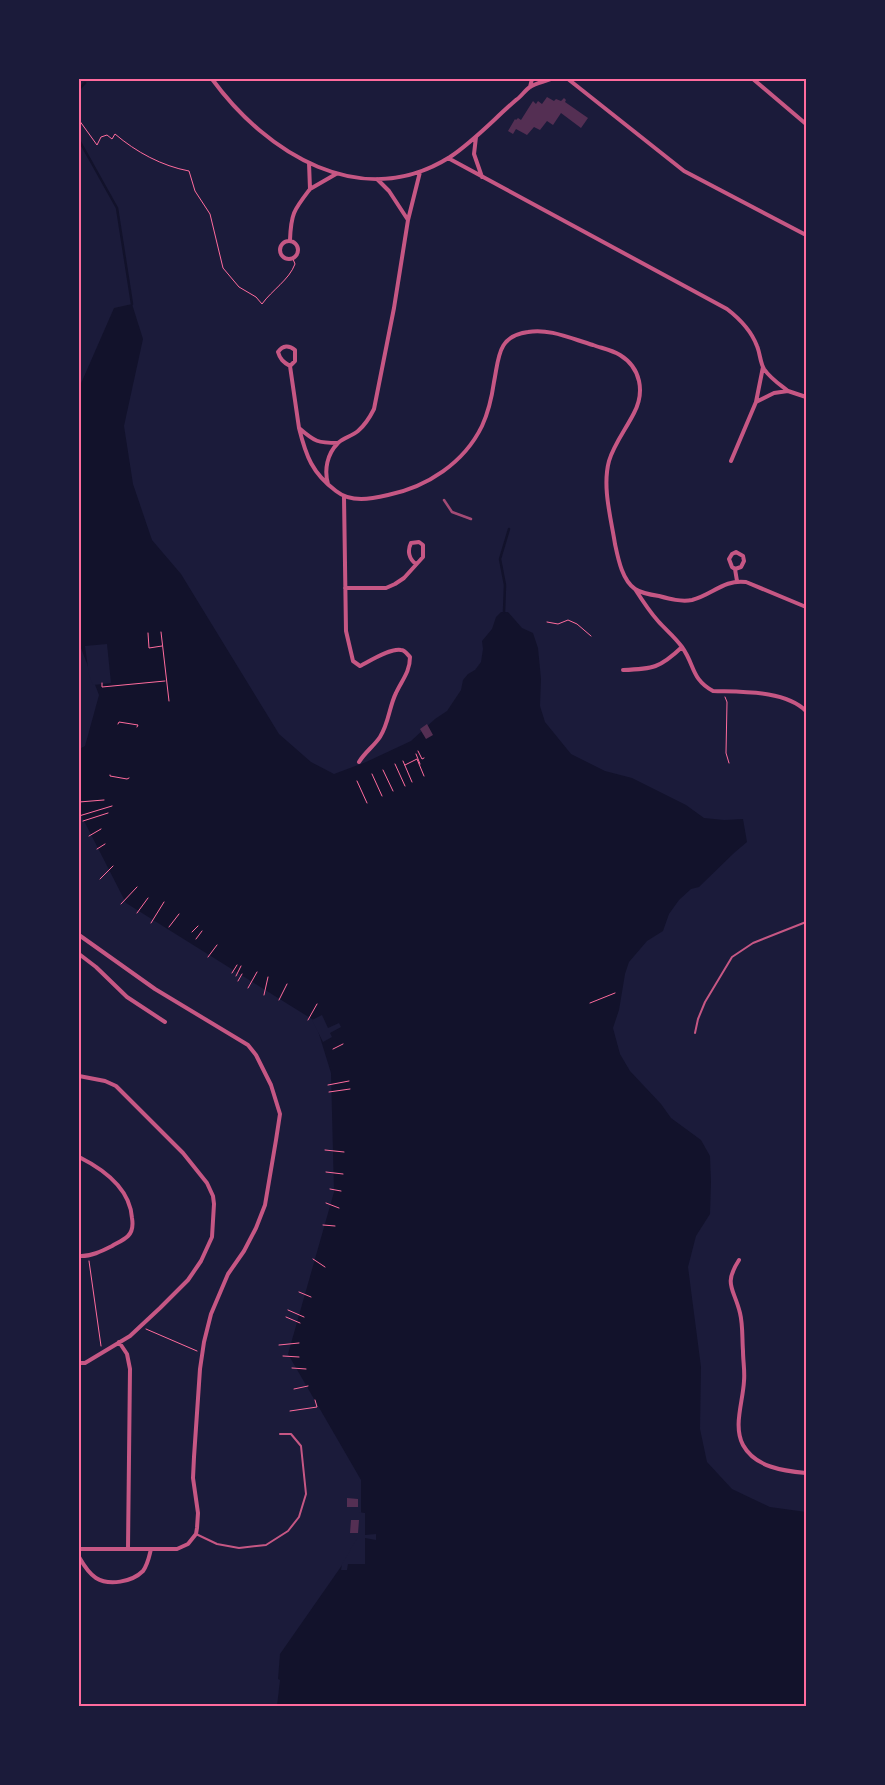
<svg xmlns="http://www.w3.org/2000/svg" width="885" height="1785" font-family="'Alegreya Sans',sans-serif">
<rect width="100%" height="100%" fill="#1b1b3a"/>
<path fill="#12122b" d="M132 304 143 339 124 426 133 484 152 540 181 574 279 734 311 762 334 774 366 762 411 741 435 719 447 711 461 690 463 680 468 674 475 670 481 662 483 649 482 641 492 629 496 617 501 612H508L522 628 533 633 538 648 541 679 540 706 545 722 571 754 605 771 632 778 686 805 704 818 724 820 743 819 747 842 734 853 699 887 691 889 679 900 669 914 663 931 647 941 629 962 625 974 619 1010 613 1028 620 1054 630 1071 661 1104 671 1118 701 1140 710 1156 711 1182 710 1214 696 1236 688 1267 701 1367 700 1429 707 1462 732 1489 770 1507 806 1512V1706H277L280 1680 278 1679 280 1654 361 1538V1480L288 1354 334 1192 331 1073 315 1021 126 903 79 811V749L85 746 99 695 79 643V388L114 308Z"/>
<path fill="#1b1b3a" d="M107 644 111 683 93 685 89 675 85 646Z
M322 1015 328 1028 339 1023 341 1027 330 1033 332 1037 323 1042 312 1020Z
M358 1512 365 1513V1535L376 1534V1540L365 1538V1564H348L347 1570H341L342 1564 358 1537Z"/>
<g fill="none" stroke-linecap="round" stroke-linejoin="round">
<path stroke="#12122b" stroke-width="2.5" d="M79 89 85 83
M79 140 117 208 132 304
M504 612 505 585 500 559 509 529"/>
</g>
<path fill="#542f53" d="M547 97 554 101 556 99 561 101 564 98 566 100 565 102 588 118 581 128 561 113 553 125 547 121 540 130 534 127 527 135 516 129 513 134 508 131 515 119 516 120 518 118 521 120 533 101 536 104 538 101 542 104Z
M427 724 433 735 426 739 420 729Z
M347 1498 358 1499V1507H347Z
M351 1520H359L358 1533H350Z"/>
<g fill="none" stroke-linecap="round" stroke-linejoin="round">
<path stroke="#ff6b9d" stroke-width="1" d="M79 120 97 145 101 137 107 135 112 139 115 134C136 152 162 166 189 171L195 191 210 214 223 268 239 287 256 297 262 304C272 290 289 280 295 264L293 259
M547 622 558 624 568 620 577 624 591 636
M161 632 169 701
M148 633 149 648 162 646
M102 683V687L165 681
M725 697 727 702 726 753 729 763
M118 724 119 722 138 725 137 727
M418 751 422 759 424 758
M416 754 420 764
M403 761 412 782
M395 764 405 786
M405 765 417 759 424 776
M383 770 393 791
M372 774 382 796
M110 775V776L127 779 129 778
M357 781 367 803
M79 802 104 800
M79 816 112 806
M83 821 108 813
M89 836 101 829
M97 849 105 844
M100 879 113 866
M121 904 137 887
M137 913 148 898
M151 923 164 902
M169 927 179 914
M192 932 198 926
M196 939 202 931
M208 957 217 945
M232 973 237 965
M236 976 241 966
M238 981 242 974
M248 988 257 972
M264 995 268 977
M279 1000 287 984
M590 1003 615 993
M308 1020 317 1004
M333 1049 343 1044
M328 1085 349 1081
M329 1092 350 1089
M325 1150 344 1152
M326 1172 343 1174
M330 1189 341 1191
M326 1203 339 1208
M323 1225 335 1226
M313 1259 325 1267
M89 1261 101 1346
M299 1292 311 1297
M288 1310 304 1317
M286 1317 300 1323
M146 1329 197 1351
M279 1345 299 1343
M283 1356 299 1357
M292 1368 306 1369
M294 1389 308 1386
M290 1411 317 1407 315 1400"/>
<path stroke="#c65784" stroke-width="2" d="M695 1033 698 1019 705 1002 732 957 753 943 806 922
M196 1534 217 1544 239 1548 266 1545 288 1531 299 1517 306 1494 301 1446 291 1434H280"/>
<path stroke="#c65784" stroke-width="4" d="M212 79C266 153 361 213 450 157 474 141 494 119 516 100 521 97 525 90 530 87 536 83 544 82 551 79
M568 79 684 171 806 235
M753 79 806 124
M530 87 532 79
M476 137 474 154 482 177
M448 158 727 309C740 319 751 330 757 346 760 353 760 362 764 369 770 378 779 384 788 391
M309 163 310 189 336 174
M408 220 420 172
M290 240C291 213 294 210 310 189
M280 250a9 9 0 1 1 18 0a9 9 0 1 1-18 0Z
M290 366 295 361V350C289 345 283 345 278 352 280 359 283 362 290 366L299 428C315 442 318 443 338 443
M756 402 763 367
M299 428C306 456 312 473 336 491 351 503 371 499 388 495 427 487 464 463 482 426 488 413 492 396 494 382 499 358 497 336 528 332 549 328 572 339 593 345 601 348 612 350 620 355 641 368 645 392 634 413 626 429 614 444 609 461 602 487 611 518 615 544 618 558 622 580 635 589 641 593 652 595 659 596 670 599 681 602 692 600 712 595 724 579 746 582L806 607
M731 461 756 402 774 393 788 391 806 397
M328 484C324 470 327 454 338 443 343 438 352 436 358 431 365 425 370 417 374 409L394 308 408 220 389 191 377 179
M344 497 346 631 353 661 360 666C370 661 390 648 401 650 405 650 407 654 410 657 410 672 402 680 396 693 389 707 389 723 380 737 374 746 365 752 359 762
M735 569 741 567 744 561 743 556 736 552 732 554 729 559 732 567 735 569 737 581
M345 588H386L395 584 404 578 423 557V545L419 542 411 543C407 551 409 559 416 564
M635 589C642 600 649 611 658 621 666 630 675 637 682 647 695 665 691 679 713 691 741 692 785 690 806 711
M623 670C653 669 660 668 682 647
M79 935 155 989 248 1045 256 1055 271 1085 280 1114 276 1140 265 1205 256 1228 244 1251 228 1274 211 1314 204 1342 200 1369 194 1457 193 1478 198 1513 197 1528 196 1534 188 1544 177 1549H79
M79 954 96 967 127 997 165 1022
M79 1076 105 1081 116 1086 183 1153 207 1183 213 1196 214 1204 212 1237 201 1261 188 1280 160 1308 130 1336 85 1363H79
M79 1157C103 1169 130 1188 132 1218 133 1224 133 1231 128 1236 124 1240 117 1243 112 1246 102 1251 90 1257 79 1256
M739 1260C723 1285 734 1288 740 1313 743 1325 742 1338 743 1351 743 1361 745 1371 744 1381 743 1402 733 1426 743 1445 755 1467 783 1471 806 1473
M119 1342 127 1354 130 1369 128 1548
M79 1557C83 1564 88 1573 96 1578 109 1586 132 1582 143 1571 148 1564 149 1557 151 1549"/>
<path stroke="#a44b75" stroke-width="2.5" d="M444 500 452 512 471 519"/>
</g>
<rect width="885" height="1785" fill="none" stroke="#1b1b3a" stroke-width="160"/>
<rect x="80" y="80" width="725" height="1625" fill="none" stroke="#ff6b9d" stroke-width="2"/>
</svg>
